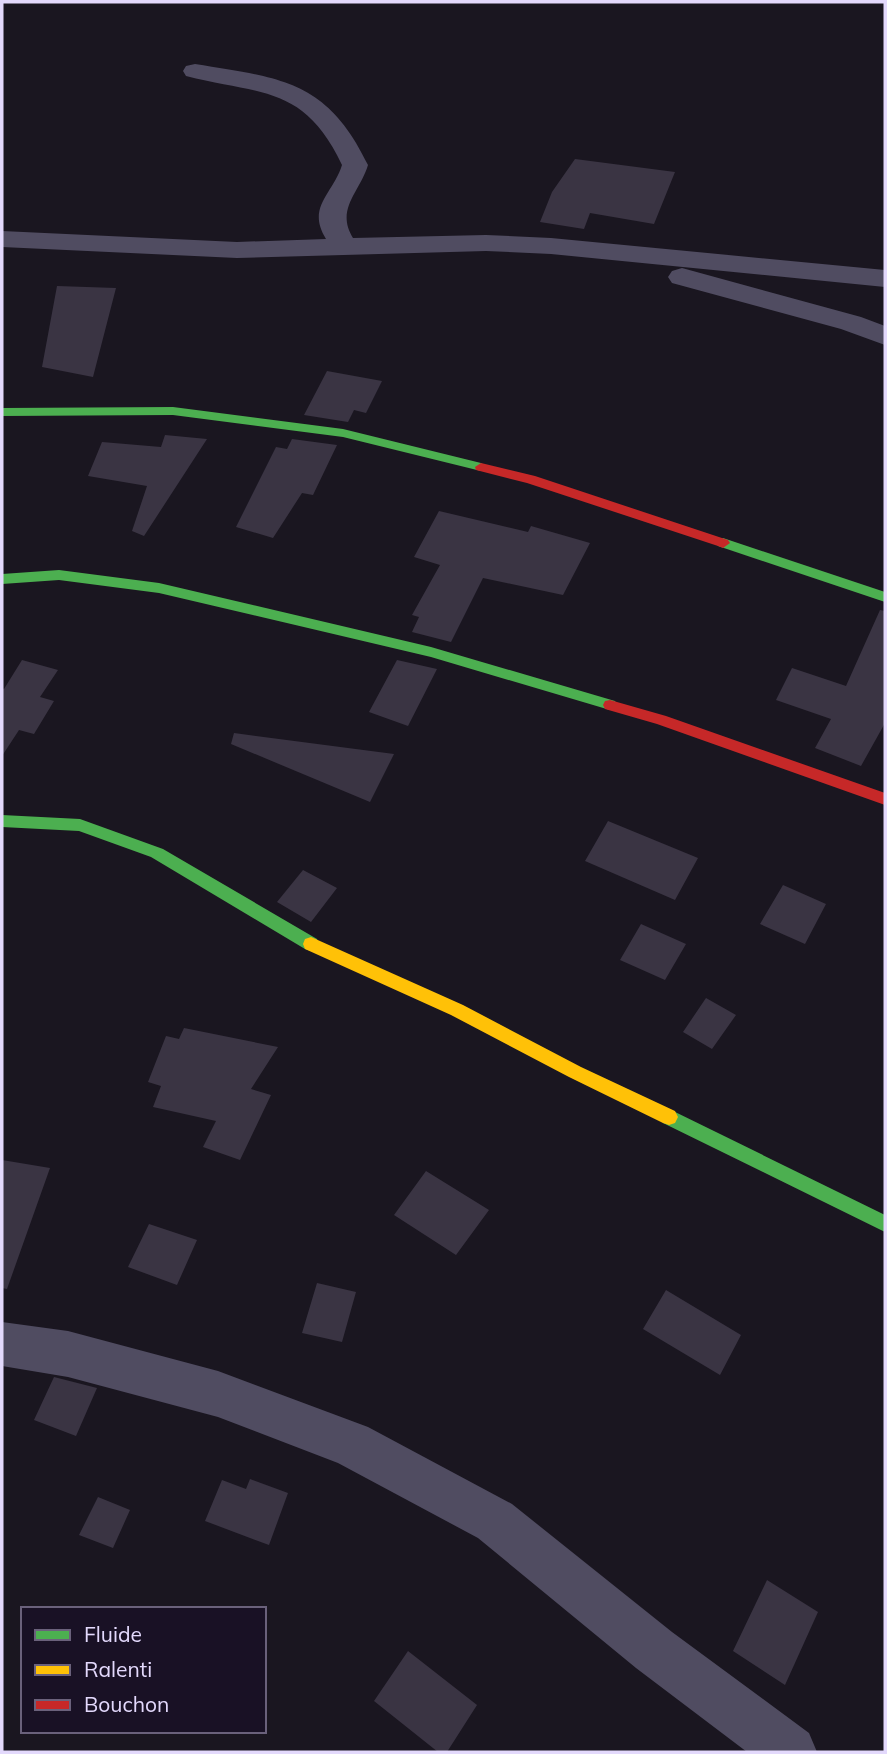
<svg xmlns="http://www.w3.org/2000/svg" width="887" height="1754" font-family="Mulish,sans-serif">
<rect width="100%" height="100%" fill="#1a1620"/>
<path fill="#3a3443" d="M575 159 675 172 654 224 590 213 584 229 540 222 552 192Z
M57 286 116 288 93 377 42 367Z
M327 371 382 381 366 413 354 410 348 422 304 415Z
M165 435 207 439 144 536 132 531 147 486 88 476 102 442 161 447Z
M292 439 337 445 313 495 302 493 273 538 236 527 276 447 287 449Z
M439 511 528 532 531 526 590 543 563 595 483 578 451 642 412 632 419 617 412 615 440 565 414 557Z
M880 610 885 611V723L861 766 815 748 831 719 776 700 792 668 846 686Z
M22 660 58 670 40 697 54 701 34 734 19 730 2 756V688L4 689Z
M397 660 437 669 408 726 369 712Z
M234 733 394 754 370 802 231 744Z
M608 821 698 858 675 900 585 861Z
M303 870 337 888 311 922 277 902Z
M783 885 826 904 805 944 760 924Z
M641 924 686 944 665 980 620 960Z
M706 998 736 1015 712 1049 683 1032Z
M184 1028 278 1047 251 1089 271 1095 240 1160 203 1147 216 1121 153 1107 161 1086 148 1082 166 1036 179 1039Z
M2 1160 50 1168 7 1289 2 1288Z
M426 1171 489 1210 456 1255 394 1215Z
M149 1224 197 1240 177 1285 128 1267Z
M317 1283 356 1292 342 1342 302 1333Z
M666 1290 741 1335 720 1375 643 1329Z
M54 1377 97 1388 76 1436 34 1420Z
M250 1479 288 1493 269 1545 205 1521 222 1480 246 1489Z
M98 1497 130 1510 113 1548 79 1535Z
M767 1580 818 1612 785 1685 733 1651Z
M408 1651 477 1705 447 1752H438L374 1701Z"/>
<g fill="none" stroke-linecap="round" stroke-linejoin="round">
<path fill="#504c61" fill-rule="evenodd" d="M195 64C281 78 327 80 368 165 360 192 335 209 353 238L486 235 551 238 885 270V287L551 254 486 251 237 258 2 247V231L237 242 326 239C306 207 333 194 342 165 304 85 261 95 186 76L183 71 186 66Z
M682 268 861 317 885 326V345L841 329 672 283 668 277 672 271Z
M2 1322 68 1331 218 1371 368 1427 512 1504 672 1632 809 1733 817 1752H747L636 1668 478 1538 338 1463 218 1417 68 1377 2 1366Z"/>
<path fill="#4caf50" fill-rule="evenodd" d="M173 407 343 429 481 463 487 467 481 471 343 437 173 415 2 416V408Z
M723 538 885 592V602L718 546 716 543Z
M59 570 159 583 431 647 615 701 617 705 610 710 431 657 159 593 59 580 2 584V574Z
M2 815 80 819 163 849 317 939 319 944 317 949 311 951 305 949 151 857 79 831 2 827Z
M669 1109 885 1215V1232L663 1123 660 1117 663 1111Z"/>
<path fill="#ffc107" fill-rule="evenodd" d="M311 937 463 1005 581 1067 675 1111 678 1117 675 1123 669 1125 663 1123 569 1077 451 1015 305 949 303 944 305 939Z"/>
<path fill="#c62828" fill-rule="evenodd" d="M481 463 535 476 728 540 730 543 723 548 718 546 527 483 476 470 475 467Z
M610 700 666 716 885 793V805L657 724 605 709 603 705 605 701Z"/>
</g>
<rect width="887" height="1754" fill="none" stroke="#e3d9fc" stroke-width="7"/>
<rect x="21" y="1607" width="245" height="126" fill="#191125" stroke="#6a617b" stroke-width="2"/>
<rect x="35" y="1630" width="35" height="10" fill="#4caf50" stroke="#6a617b" stroke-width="2"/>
<text x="84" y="1642" font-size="21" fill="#e3d9fc">Fluide</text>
<rect x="35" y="1665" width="35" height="10" fill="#ffc107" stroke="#6a617b" stroke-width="2"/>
<text x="84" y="1677" font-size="21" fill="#e3d9fc">Ralenti</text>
<rect x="35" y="1700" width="35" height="10" fill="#c62828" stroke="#6a617b" stroke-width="2"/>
<text x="84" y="1712" font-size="21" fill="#e3d9fc">Bouchon</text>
</svg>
